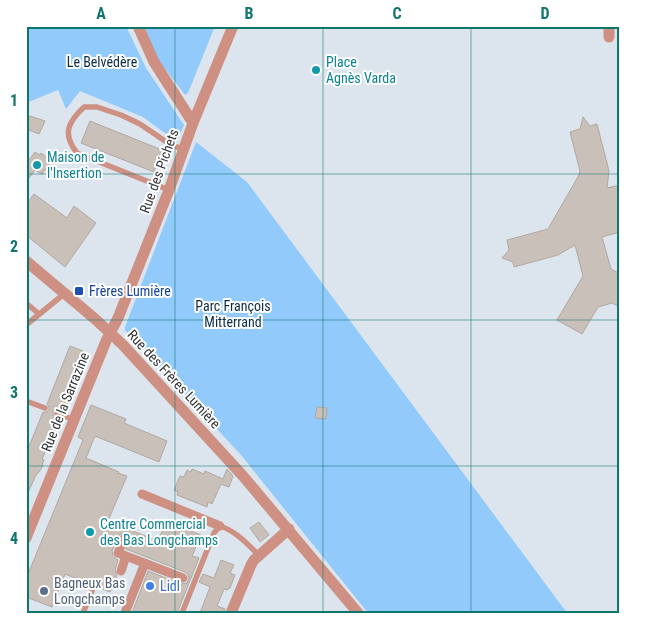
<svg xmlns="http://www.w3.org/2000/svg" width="646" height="639" font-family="'Roboto Condensed',sans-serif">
<rect width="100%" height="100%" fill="#dce5ed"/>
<path fill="#91cafb" d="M26 26H126L146 68 184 125 177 142 143 117 80 91 66 109 58 90 26 103Z
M144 26H215L188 93 185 95 159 61Z
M196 142 247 182 567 613H368L241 455 125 330V327Z"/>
<path fill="#c9c0b9" stroke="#b0a8a0" d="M30 116 45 121 39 134 26 129V119L28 120Z
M583 117 590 126 597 124 609 171 607 188 620 185V232L602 237 611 269 620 274V307L612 303 598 307 582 334 557 320 583 276 575 245 558 255 514 267 513 262 502 258 509 250 507 240 548 229 579 175 580 171 570 132 580 129Z
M90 121 162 150 154 172 81 143Z
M35 152 40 155 41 153 52 161 42 174 35 170 26 182V164Z
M34 194 67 218 74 206 96 223 65 267 26 235V205Z
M70 346 83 351 81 356 82 368 77 378H75L69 394H70L69 400 65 409 63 410 56 408 53 411V415L59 419 56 424 55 434 50 443H49L42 459 44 460 42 465H43L39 472 36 475 26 497V454L43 412H46L49 410V407L47 404Z
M91 405 126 419 124 423 167 441 159 462 95 436 86 458 119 472 118 473 127 476 108 521 158 541 165 524 170 526 171 523 201 535 192 556 199 558 177 613H132L148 571 181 584 187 583 189 578 188 574 185 572 126 549 131 537 130 533 125 531 120 534 112 551 113 556 118 560 115 570 117 575 110 592 65 574 52 607 26 597V579L83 440 78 437Z
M317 407 327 408 326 419 315 418Z
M192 469 204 474 205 471 223 479 227 469 233 476 229 487 221 484 212 504 208 502 207 507 177 495 178 492 174 490 180 476 184 477 187 470 191 472Z
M259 522 269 535 260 542 250 528Z
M221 560 234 565 230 573 235 575 230 588 227 590 224 589 217 606 225 609 224 613H200L210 587 199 582 203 574 214 578Z"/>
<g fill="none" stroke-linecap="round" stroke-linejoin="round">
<path stroke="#ce9083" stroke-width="5.5" d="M169 190 77 153C62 134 68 122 84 107H97L121 115 140 124 165 141 183 150
M26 303 39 314
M26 325 64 294
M26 401 45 408
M57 413 74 420
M83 613 92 591
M182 613 214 533 220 526C236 531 247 544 259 555"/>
<path stroke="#ce9083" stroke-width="9" d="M142 494 220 526
M125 537 118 553 126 556
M121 571 126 556 183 578
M125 613 145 563"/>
<path stroke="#ce9083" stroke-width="11" d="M138 26 154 62 193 123
M609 37V26
M26 261 94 318 123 345 243 476 358 613
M26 538 106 341 118 318 169 190 193 123 233 26
M231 613 251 565 254 560 289 529"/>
</g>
<path fill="none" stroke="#0f766e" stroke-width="1" stroke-opacity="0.55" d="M175 26V613M323 26V613M471 26V613M26 174H620M26 320H620M26 466H620"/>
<g fill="#0f9aa8" stroke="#fff" stroke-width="2">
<circle cx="316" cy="70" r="5"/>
<circle cx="37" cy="165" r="5"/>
<circle cx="90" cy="532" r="5"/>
</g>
<rect fill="#1a4fb4" stroke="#fff" stroke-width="2" x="74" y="286" width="10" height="10" rx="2.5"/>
<circle fill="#3f7fe0" stroke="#fff" stroke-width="2" cx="150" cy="586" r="5"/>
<circle fill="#5c6f8a" stroke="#fff" stroke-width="2" cx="44" cy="591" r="5"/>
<g text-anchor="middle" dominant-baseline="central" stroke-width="4" stroke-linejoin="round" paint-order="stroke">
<g font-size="14" fill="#0b2c44" stroke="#fff">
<text x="102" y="62">Le Belvédère</text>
<text x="233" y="306">Parc François<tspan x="233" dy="16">Mitterrand</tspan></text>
</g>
<g font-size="14" fill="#0d838f" stroke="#fff" text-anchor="start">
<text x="326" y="62">Place<tspan x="326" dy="16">Agnès Varda</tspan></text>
<text x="47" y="157">Maison de<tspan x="47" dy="16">l'Insertion</tspan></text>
<text x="100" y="524">Centre Commercial<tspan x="100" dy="16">des Bas Longchamps</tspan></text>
</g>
<g font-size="14" fill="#34373a" stroke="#fff">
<text transform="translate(159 171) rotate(-70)">Rue des Pichets</text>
<text transform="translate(174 379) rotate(47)">Rue des Frères Lumière</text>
<text transform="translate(65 402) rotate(-68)">Rue de la Sarrazine</text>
</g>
<g font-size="14" fill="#164399" stroke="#fff" text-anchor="start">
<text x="89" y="291">Frères Lumière</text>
</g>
<g font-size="14" fill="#4e5e75" stroke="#fff" text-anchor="start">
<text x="54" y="583">Bagneux Bas<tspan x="54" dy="16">Longchamps</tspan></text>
</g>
<g font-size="14" fill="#366cbe" stroke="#fff" text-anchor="start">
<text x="160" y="586">Lidl</text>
</g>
</g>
<rect width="646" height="639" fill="none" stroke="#ffffff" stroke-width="55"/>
<rect x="28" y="28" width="590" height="584" fill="none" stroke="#0f766e" stroke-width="2"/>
<g font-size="16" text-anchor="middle" font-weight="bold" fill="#0f766e">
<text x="101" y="19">A</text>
<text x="249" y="19">B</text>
<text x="397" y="19">C</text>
<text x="545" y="19">D</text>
<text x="14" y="106">1</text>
<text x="14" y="252">2</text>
<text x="14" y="398">3</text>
<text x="14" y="544">4</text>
</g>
</svg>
